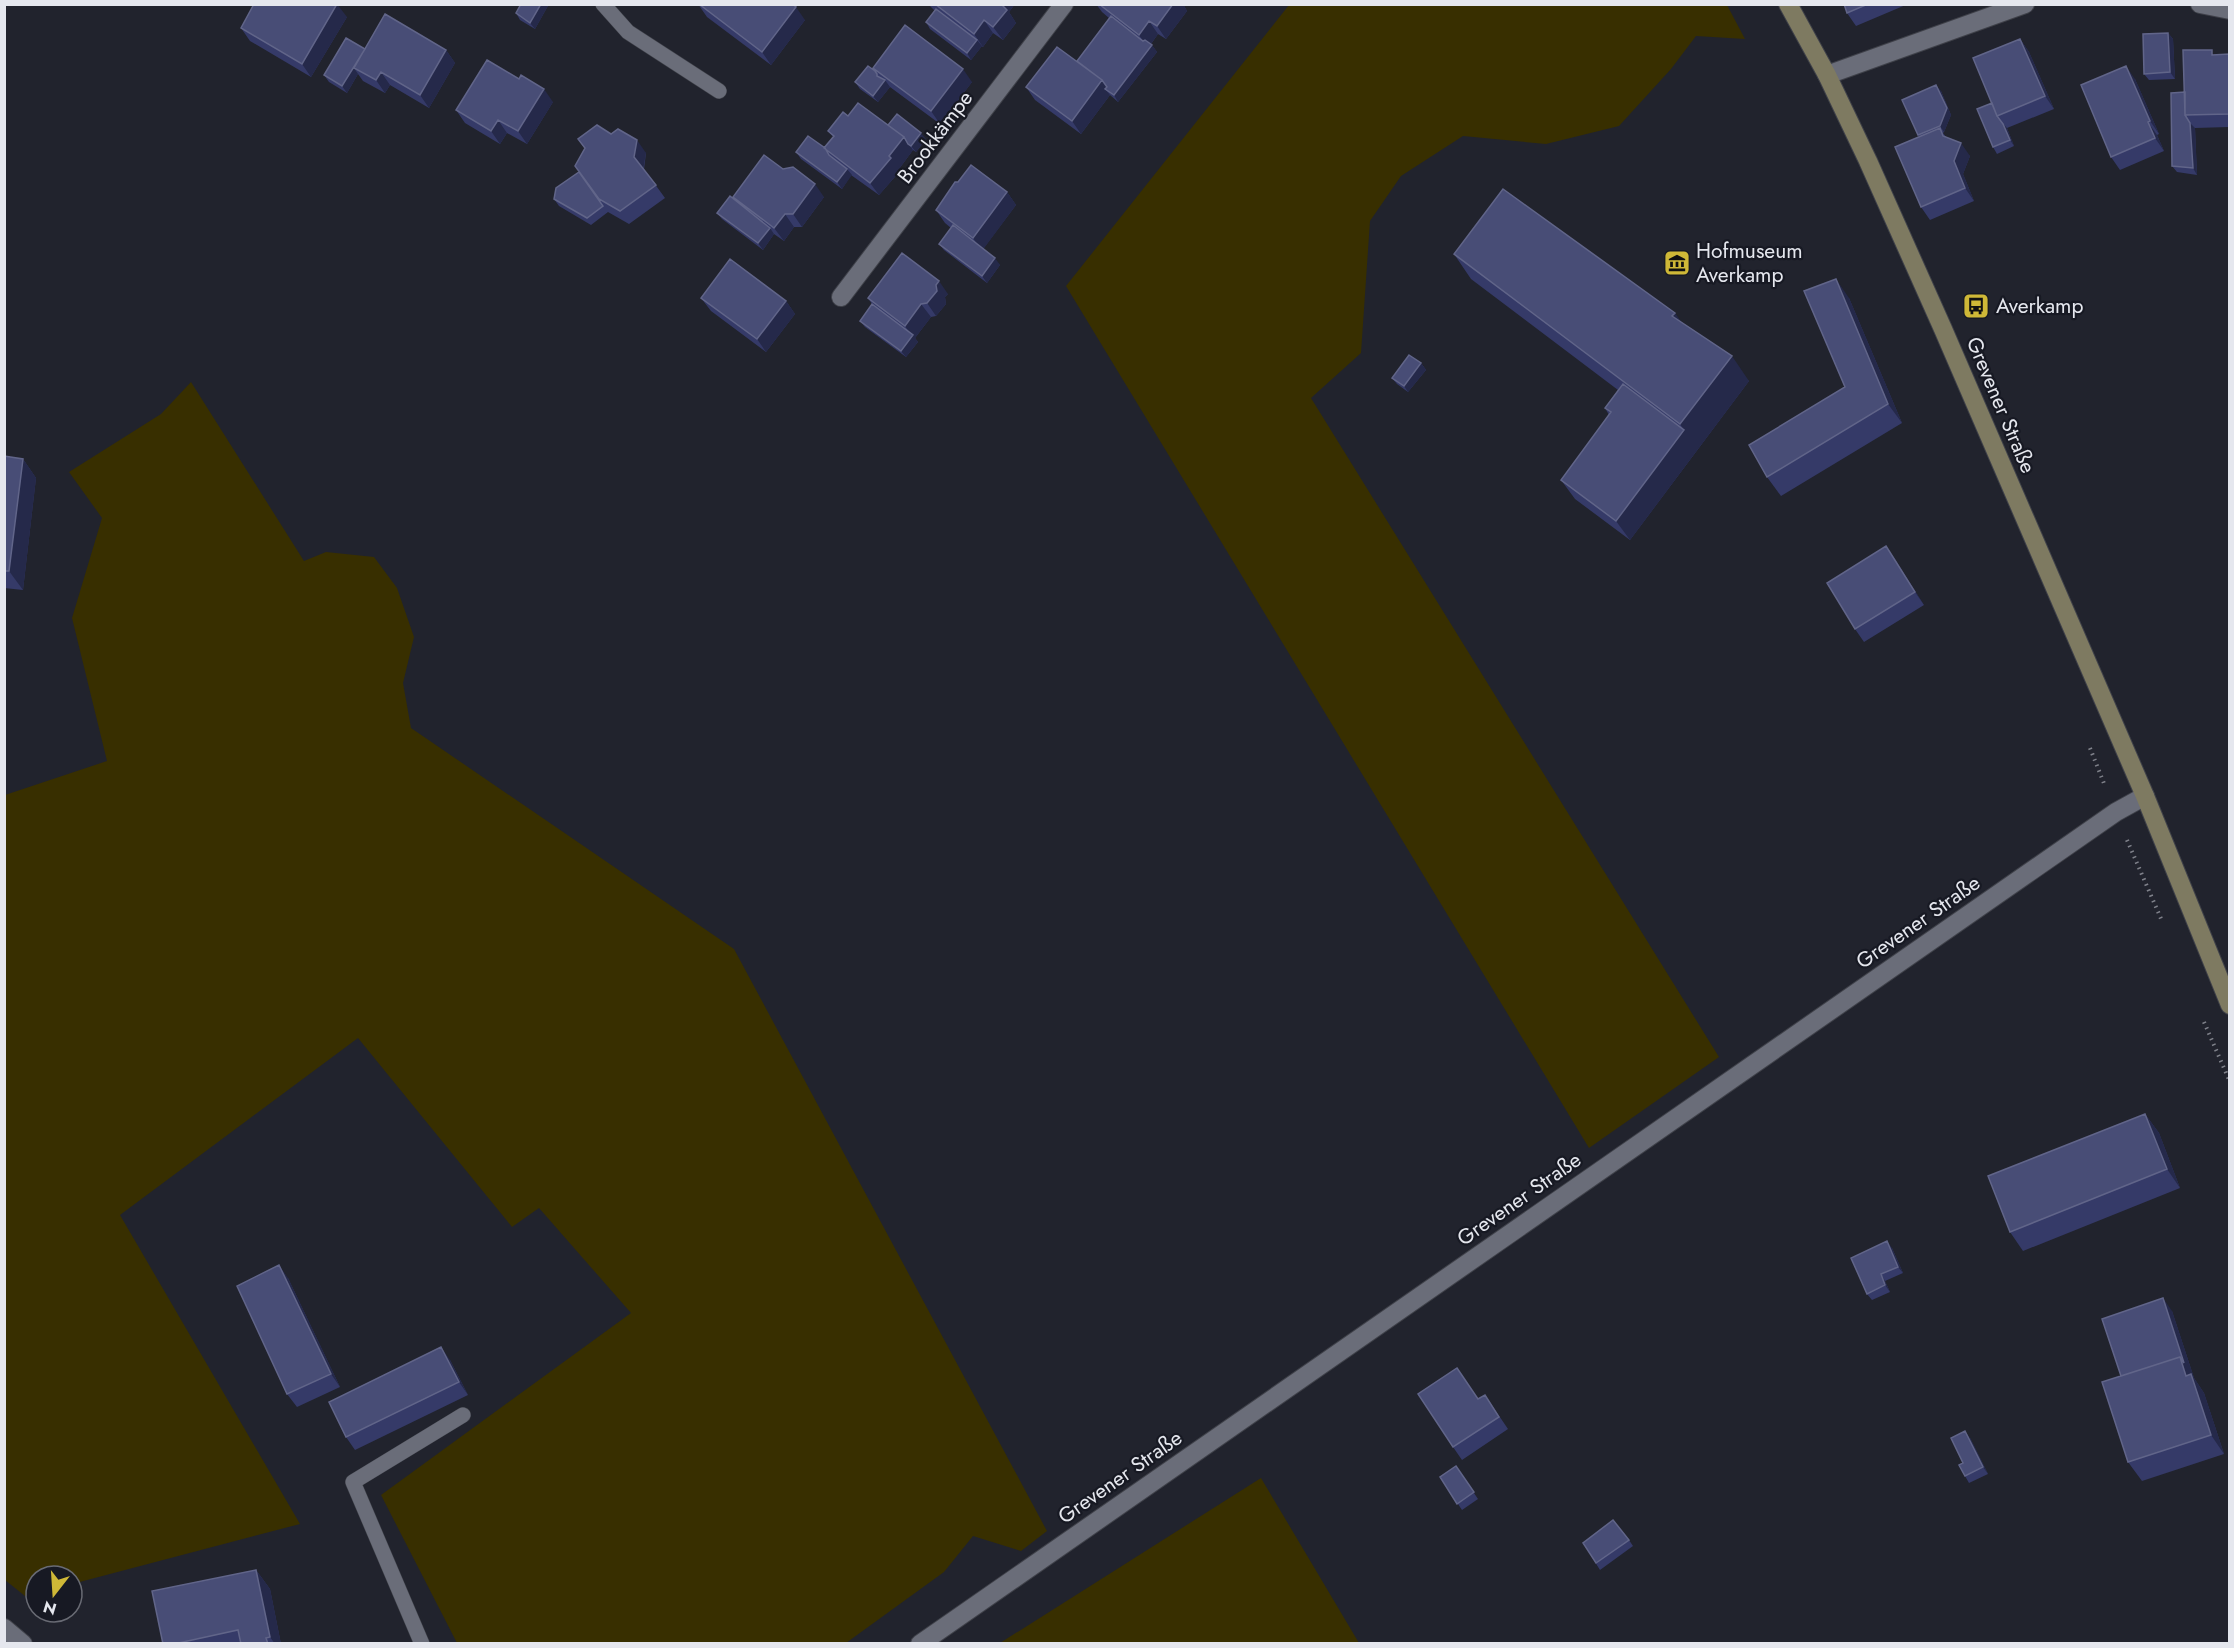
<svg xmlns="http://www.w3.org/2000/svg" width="2234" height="1648" font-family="Jost,sans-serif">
<rect width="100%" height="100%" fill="#21232d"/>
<path fill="#382f00" d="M1289 5H1727L1745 39 1696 36 1671 69 1619 126 1546 144 1463 136 1401 176 1370 221 1361 353 1311 398 1719 1057 1589 1148 1066 286Z
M191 382 304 561 326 552 374 557 397 588 414 637 403 683 411 728 734 949 1047 1531 1021 1551 973 1536 944 1572 846 1643H457L381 1495 631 1313 539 1208 512 1227 358 1038 120 1215 300 1524 72 1584V1576H36V1594L25 1596 5 1580V795L107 761 72 618 102 518 69 472 161 414Z
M1261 1478 1359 1643H1000Z"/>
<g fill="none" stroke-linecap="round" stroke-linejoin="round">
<defs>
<path id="lane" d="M603 4 628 32 719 91
M422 1644 353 1482 463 1415"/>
<path id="street" d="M2200 4 2230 10
M1827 75 2025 4
M841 297 1064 4
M4 1628 23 1644
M920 1644 2116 812 2145 796"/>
<path id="secondary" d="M1788 4 1827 75 1868 161 1943 329 2145 796 2230 1005"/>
</defs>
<use href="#lane" stroke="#3f4149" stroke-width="16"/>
<use href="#street" stroke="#3f4149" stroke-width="20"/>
<use href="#secondary" stroke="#3f4149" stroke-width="20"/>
<path stroke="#7f818a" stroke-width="4" stroke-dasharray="1.5 4.5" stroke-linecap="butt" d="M2090 748 2105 786
M2127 840 2162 921
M2204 1022 2230 1082"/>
<use href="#lane" stroke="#6a6d79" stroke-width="15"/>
<use href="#street" stroke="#6a6d79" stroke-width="18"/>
<use href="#secondary" stroke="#7e7a61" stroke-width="18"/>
</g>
<path fill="#353a68" d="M521 4H549L535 29 520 20 516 13Z
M698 4 805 20 771 65 707 17Z
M928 4H1015L1009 12 1016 23 1003 40 993 33 983 47 980 45 982 46 971 60 930 29 926 22 935 11Z
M1096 4H1183L1187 11 1166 39 1158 34 1151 44 1157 52 1118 102 1110 95 1081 134 1035 100 1026 87 1077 61 1109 18 1102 12Z
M1844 4H1908L1856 26 1847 13Z
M347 17 311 77 250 41 241 28Z
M2168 33 2173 39 2175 79 2149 80 2144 74Z
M2020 39 2029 52 2054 109 2007 128 2014 146 1997 154 1993 147 1992 103Z
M365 49 446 50 455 63 429 108 390 85 385 93 363 81 358 74 347 93 329 82 324 75Z
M2229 54V127L2195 128 2197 175 2177 172 2172 166 2185 92 2215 55Z
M873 68 972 82 940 124 890 87 878 102 860 89 855 82 875 71Z
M2135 79 2159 134 2157 135 2164 151 2120 170 2111 157Z
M1941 91 1951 115 1944 132 1943 133 1946 137 1970 156 1963 174 1974 201 1930 220 1921 207 1919 137 1918 135Z
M553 102 527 144 507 133 500 144 465 123 456 110Z
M848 116 888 125 926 139 916 152 913 150 899 169 900 171 879 195 851 175 842 189 801 159 796 152 825 148 833 137 828 131Z
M611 134 646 153 644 169 665 198 629 224 608 212 606 210 608 212 591 225 559 206 554 199 579 172 585 149 578 139Z
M1007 192 1016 205 983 249 1000 265 987 283 944 250 939 244 951 228 945 223 936 210Z
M733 197H824L802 227H794L784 241 774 234 763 250 722 219 717 213 735 199Z
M1454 254 1681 322 1749 381 1630 540 1575 499 1561 480 1609 415 1605 408 1618 390 1471 279Z
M948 294 945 297 946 304 936 316 931 317 915 338 918 342 906 357 865 327 860 321 872 304 868 298Z
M701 298 786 301 795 314 766 352 711 311Z
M1849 298 1902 423 1781 496 1767 477 1845 387Z
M1421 363 1426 370 1408 392 1397 384 1392 378Z
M4 456 23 459 36 478 23 590 4 588Z
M1886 546 1924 605 1864 642 1855 629Z
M2145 1114 2159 1133 2180 1188 2023 1251 2010 1232Z
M1892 1248 1903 1273 1885 1281 1890 1292 1872 1300 1867 1294Z
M288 1278 340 1387 297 1407 287 1394Z
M2172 1311 2194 1378 2204 1393 2224 1454 2142 1481 2128 1462 2121 1376Z
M450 1360 468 1395 355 1450 346 1437Z
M1485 1395 1508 1429 1462 1460 1453 1447 1479 1399Z
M1970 1438 1988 1474 1969 1483 1965 1476 1963 1463Z
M1456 1466 1478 1499 1462 1510 1440 1477Z
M1629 1540 1633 1546 1600 1570 1583 1543Z
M256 1570 270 1589 281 1644H163Z"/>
<path fill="#25294a" d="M337 4 347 17 311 77 302 64Z
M541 4H549L535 29 530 23Z
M999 4H1015L1009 12 1016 23 1003 40 993 27Z
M1173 4H1183L1187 11 1166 39 1157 26Z
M796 7 805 20 771 65 762 52Z
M984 20 993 33 983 47 974 34Z
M1149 21 1158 34 1148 48 1139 35Z
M2168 33 2173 39 2175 79 2170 72Z
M2020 39 2029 52 2054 109 2045 96Z
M977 40 982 46 971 60 967 53Z
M1152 45 1157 52 1118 102 1114 95Z
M365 49 354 68 358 74 347 93 342 86Z
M446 50 455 63 429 108 420 95Z
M2126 66 2135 79 2159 134 2150 121Z
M963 69 972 82 940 124 931 111Z
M381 72 390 85 385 93 376 80Z
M885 80 890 87 878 102 873 96Z
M1102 80 1111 93 1105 89 1110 95 1081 134 1072 121Z
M1936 85 1941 91 1951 115 1944 132 1940 126Z
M544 89 553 102 527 144 518 131Z
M498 120 507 133 500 144 491 131Z
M2148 122 2157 135 2164 151 2155 138Z
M2190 123 2195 128 2197 175 2193 168Z
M2003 124 2007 128 2014 146 2010 140Z
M921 133 926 139 916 152 911 146Z
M904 137 913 150 899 169 900 171 879 195 870 183Z
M637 140 646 153 643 170 634 157Z
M1961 143 1970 156 1963 174 1974 201 1965 188 1954 161Z
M847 169 852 175 842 189 837 182Z
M815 184 824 197 802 227 793 214Z
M1007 192 1016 205 982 251 973 238Z
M785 214 794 227 784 241 774 228Z
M770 228 774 234 763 250 758 243Z
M995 258 1000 265 987 283 982 276Z
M1836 279 1849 298 1902 423 1888 404Z
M939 281 948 294 945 297 946 304 936 316 927 303 936 285Z
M786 301 795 314 766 352 757 339Z
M921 304 931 317 915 338 918 342 906 357 901 351 912 336 905 326Z
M1675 313 1692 337 1672 316Z
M1732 356 1749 381 1630 540 1616 521 1684 430 1680 424Z
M1421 363 1426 370 1408 392 1404 386Z
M23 459 36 478 23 590 9 571Z
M1886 546 1895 559 1924 605 1915 592Z
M2145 1114 2159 1133 2180 1188 2167 1169Z
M1887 1241 1892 1248 1903 1273 1898 1267Z
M279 1265 288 1278 340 1387 331 1374Z
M1881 1274 1885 1281 1890 1292 1885 1285Z
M2163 1298 2172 1311 2194 1378 2204 1393 2224 1454 2211 1435 2186 1376Z
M441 1347 450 1360 468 1395 459 1382Z
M1965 1431 1970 1438 1988 1474 1983 1467Z
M256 1570 270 1589 281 1644H275L270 1637Z"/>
<path fill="#484d76" stroke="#616589" stroke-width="1.5" d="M254 4H337L302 64 241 28Z
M521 4H541L530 23 516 13Z
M699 4H792L796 7 762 52Z
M935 4H1001L1007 10 993 27 984 20 974 34Z
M1099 4H1173L1157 26 1149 21 1139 35Z
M1844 4H1868L1847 13Z
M936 9 977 40 967 53 926 22Z
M385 14 446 50 420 95 381 72 376 80 354 68Z
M1111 16 1143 41 1145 40 1152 45 1114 95 1105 89 1107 87 1102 80 1077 61Z
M905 25 963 69 931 111 873 68Z
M2168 33 2170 72 2144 74 2143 34Z
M346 38 365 49 342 86 324 75Z
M2020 39 2045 96 1997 116 1973 58Z
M1057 47 1102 80 1072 121 1026 87Z
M2183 50H2212V55L2229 54V114L2185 115Z
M487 60 519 79 521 75 544 89 518 131 498 120 491 131 456 110Z
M868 66 875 71 877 74V76L885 80 873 96 855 82Z
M2126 66 2150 121 2148 122 2155 138 2111 157 2081 85Z
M1936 85 1947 108 1940 126 1918 135 1902 100Z
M2185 92V115L2190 123 2193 168 2172 166 2171 93Z
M858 103 904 137 889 156 891 158 870 183 824 148 834 136 828 131 843 112 848 116Z
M1992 103 1997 116 2003 124 2010 140 1993 147 1977 109Z
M897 114 921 133 911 146 908 144 904 137 888 125Z
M597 125 611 134 618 129 637 140 634 157 656 185 620 211 599 199 575 166 585 148 578 139Z
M1940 128 1943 136 1961 143 1954 161 1965 188 1921 207 1895 147Z
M808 136 825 148 829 155 847 169 837 182 796 152Z
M764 155 783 169 793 167 815 184 793 214H785L774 228 733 197Z
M971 165 1007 192 973 238 936 210 955 182H958Z
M579 172 603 206 587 218 554 199 556 188Z
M1503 189 1675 313 1672 316 1732 356 1680 424 1454 254Z
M730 196 770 228 758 243 717 213Z
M953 225 995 258 982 276 939 244Z
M902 253 939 281 936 285 937 291 927 303 921 304 905 326 868 298Z
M730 259 786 301 757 339 701 298Z
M1836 279 1888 404 1767 477 1749 445 1845 387 1804 291Z
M872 304 913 335 901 351 860 321Z
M1409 355 1421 363 1404 386 1392 378Z
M1623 384 1684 430 1616 521 1561 480 1611 412 1605 408Z
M4 456 23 459 9 571H4Z
M1886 546 1915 592 1855 629 1827 583Z
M2145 1114 2167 1169 2010 1232 1988 1176Z
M1887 1241 1898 1267 1881 1274 1885 1285 1867 1294 1851 1258Z
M279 1265 331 1374 287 1394 237 1286Z
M2163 1298 2184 1363 2180 1357 2121 1376 2102 1319Z
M441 1347 459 1382 346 1437 329 1402Z
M2180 1357 2186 1376 2191 1374 2211 1435 2128 1462 2102 1382Z
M1457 1368 1478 1399 1485 1395 1499 1417 1453 1447 1418 1394Z
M1965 1431 1983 1467 1965 1476 1959 1465 1963 1463 1951 1438Z
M1456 1466 1474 1492 1457 1504 1440 1477Z
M1613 1520 1629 1540 1596 1563 1583 1543Z
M256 1570 270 1637 266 1638 268 1644H241L238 1630 174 1644H163L152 1591Z"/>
<defs>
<symbol id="museum-square" viewBox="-11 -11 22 22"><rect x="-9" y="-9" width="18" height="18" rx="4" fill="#cfb837" stroke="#171923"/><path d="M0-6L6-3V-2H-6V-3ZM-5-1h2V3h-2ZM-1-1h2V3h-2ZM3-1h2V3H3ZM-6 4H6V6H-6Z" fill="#111"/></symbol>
<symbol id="bus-square" viewBox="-11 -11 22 22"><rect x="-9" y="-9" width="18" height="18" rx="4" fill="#cfb837" stroke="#171923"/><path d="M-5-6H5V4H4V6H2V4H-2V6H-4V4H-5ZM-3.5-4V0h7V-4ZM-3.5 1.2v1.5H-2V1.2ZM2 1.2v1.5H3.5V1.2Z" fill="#111"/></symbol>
</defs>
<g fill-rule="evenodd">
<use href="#museum-square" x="1662" y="248" width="30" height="30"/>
<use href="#bus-square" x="1961" y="291" width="30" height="30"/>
</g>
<g text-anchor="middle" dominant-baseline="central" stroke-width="4.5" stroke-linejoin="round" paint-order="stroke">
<g font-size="21" fill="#e5e7ee" stroke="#171923">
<text transform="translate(935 137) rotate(-53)">Brookkämpe</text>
<text transform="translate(2001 405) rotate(67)">Grevener Straße</text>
<text transform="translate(1918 922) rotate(-35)">Grevener Straße</text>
<text transform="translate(1519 1199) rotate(-35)">Grevener Straße</text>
<text transform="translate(1120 1477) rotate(-35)">Grevener Straße</text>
</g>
<g font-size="21" fill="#e5e7ee" stroke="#171923" text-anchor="start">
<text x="1696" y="251">Hofmuseum<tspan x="1696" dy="24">Averkamp</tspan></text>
<text x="1996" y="306">Averkamp</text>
</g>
</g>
<rect width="2234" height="1648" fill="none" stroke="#e5e7ee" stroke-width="12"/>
<g transform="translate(54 1594) rotate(197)"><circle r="28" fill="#171923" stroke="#696b74" stroke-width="1.5"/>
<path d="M0-4.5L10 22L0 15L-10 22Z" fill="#cfb837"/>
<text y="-9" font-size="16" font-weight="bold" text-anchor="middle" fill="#e5e7ee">N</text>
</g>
</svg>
